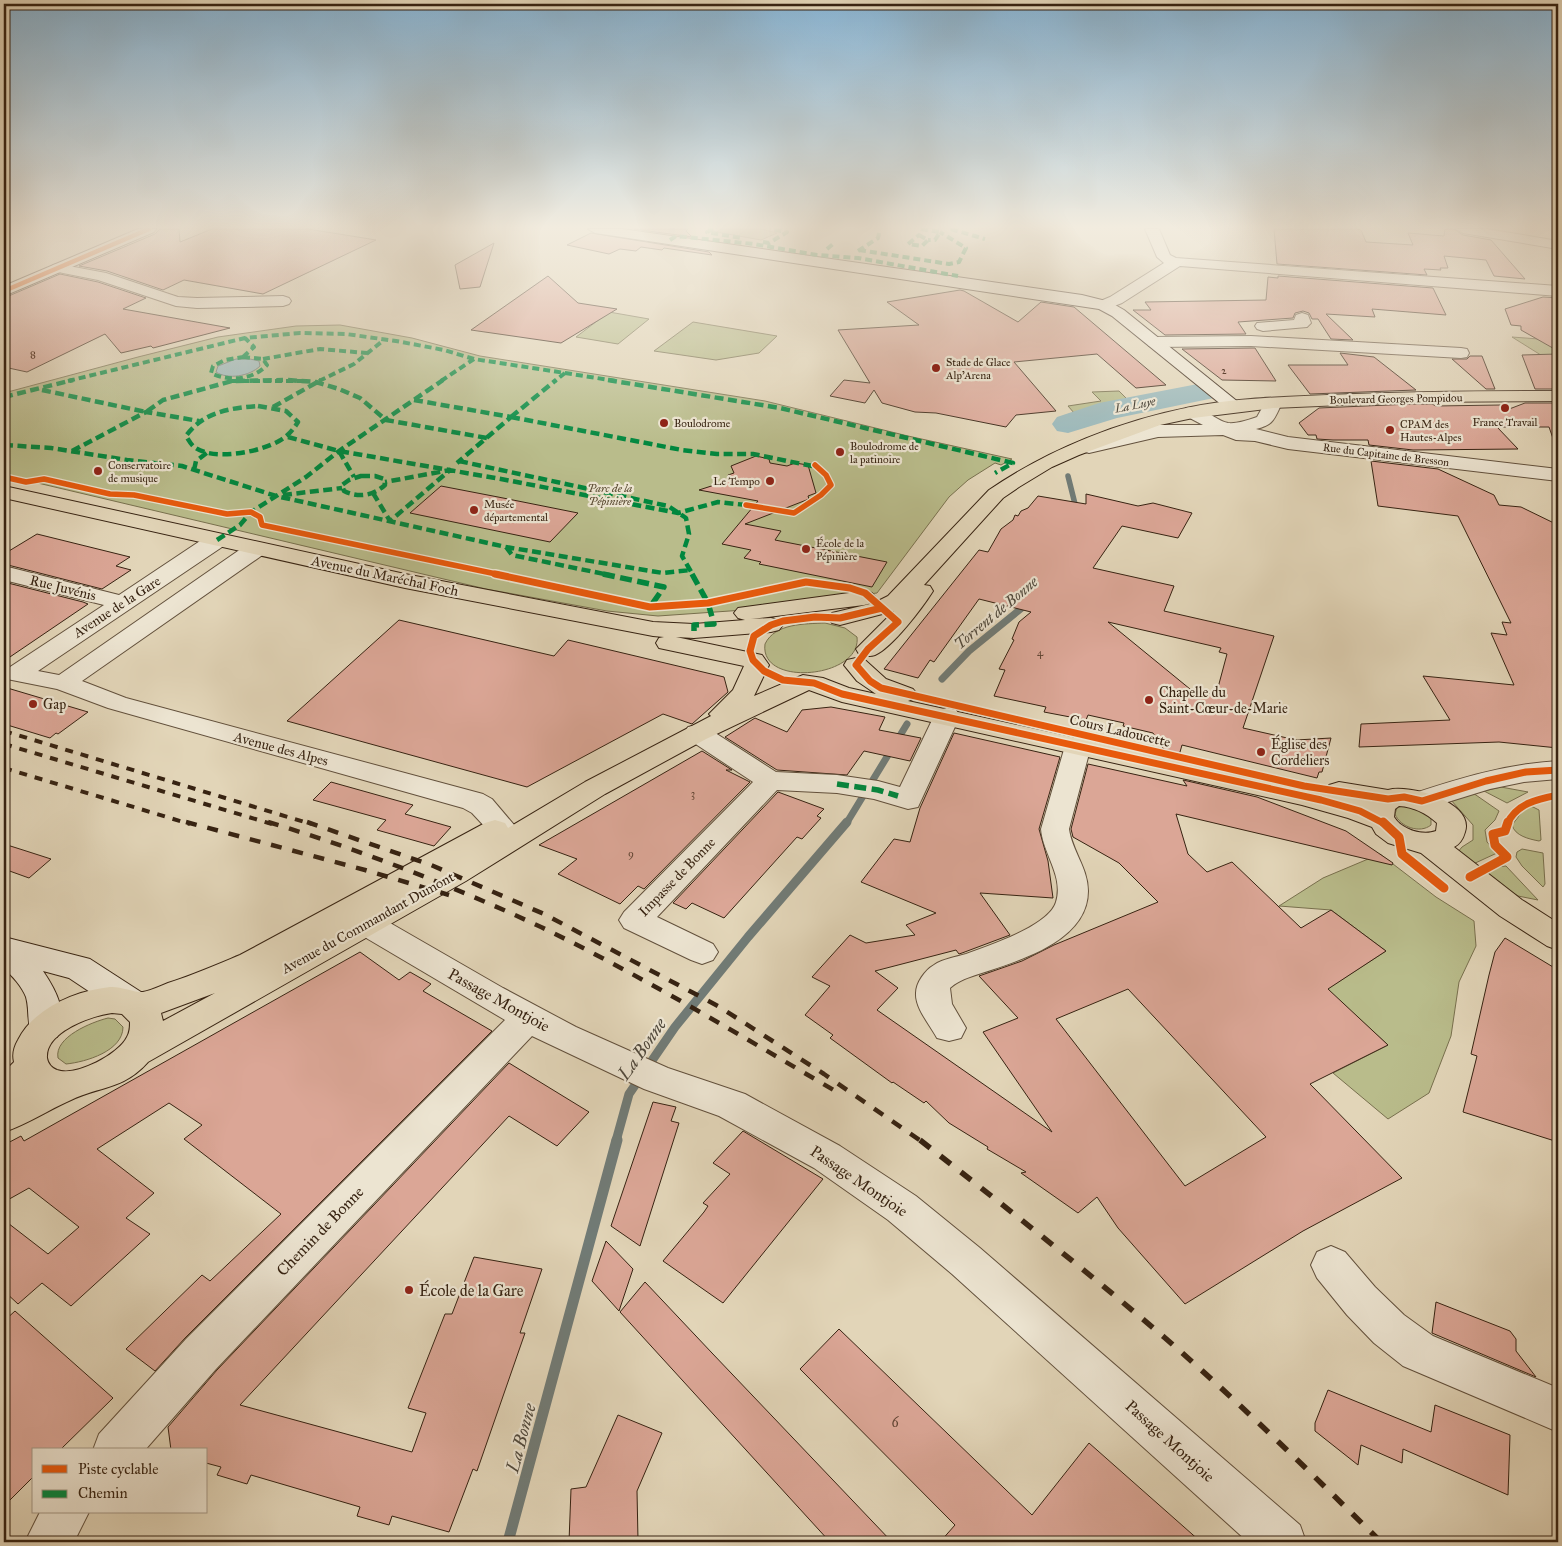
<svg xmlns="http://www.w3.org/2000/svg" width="1562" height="1546" font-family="'IM FELL Great Primer',serif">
<rect width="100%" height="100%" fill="#e2d5b8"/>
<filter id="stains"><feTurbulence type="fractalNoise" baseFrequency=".004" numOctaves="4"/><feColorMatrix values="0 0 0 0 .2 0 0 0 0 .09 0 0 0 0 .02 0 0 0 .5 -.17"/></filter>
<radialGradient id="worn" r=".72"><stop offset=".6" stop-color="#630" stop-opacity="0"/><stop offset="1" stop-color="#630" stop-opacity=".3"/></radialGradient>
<path fill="#b9bc8b" stroke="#78704e" d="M721 229H761L777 233 761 240 717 232Z
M609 312 649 319 618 344 576 337Z
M693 322 777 336 759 353 716 360 654 351Z
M340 325 412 338 480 356 765 401 908 436 1012 459 1001 465 995 463 968 480 949 497 877 593 744 610 658 616 607 611 486 589 4 475V393L138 357 218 337 296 326Z
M1512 337 1552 340 1558 338V356L1544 357Z
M1119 391 1128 400 1075 414 1068 406 1101 401 1092 392Z
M825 623 845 628 857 637C862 678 759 688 765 644 775 623 805 624 825 623Z
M1501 787 1528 792 1507 803 1484 791Z
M1473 793 1499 811 1495 820 1485 830 1487 842 1497 853 1471 865 1457 853 1462 847 1473 840V825L1450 799Z
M1401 806H1412L1431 817V825C1420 834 1400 827 1395 814L1397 808Z
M1531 806 1539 810 1541 840 1539 841C1529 839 1515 836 1512 825L1525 808Z
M1522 849 1543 853 1545 884 1543 887 1522 866 1516 857 1517 852Z
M1380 854 1436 897 1474 921 1476 946 1459 982 1451 1036 1429 1093 1388 1119 1333 1073 1388 1045 1327 989 1386 951 1331 910 1279 906 1323 878Z
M1506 866 1538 900 1518 896 1484 874 1497 867Z
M108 1018 115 1019 123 1027C123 1051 86 1062 66 1064L58 1058C54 1037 92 1022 108 1018Z"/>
<path fill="#98b6b8" stroke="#717b76" d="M236 359H250L259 361 260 366C250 376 228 380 216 372L218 366Z"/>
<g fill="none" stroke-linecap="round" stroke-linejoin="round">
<path stroke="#717b76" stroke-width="5.5" d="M1068 476 1075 504 1074 512"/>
<path stroke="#717b76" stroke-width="7" d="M942 679 969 651 1028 603
M846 824 907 724"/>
<path stroke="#717b76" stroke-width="9" d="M616 1141 629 1094 675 1027 748 937 847 822"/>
<path stroke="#717b76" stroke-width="11" d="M508 1542 617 1140"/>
<path fill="#98b6b8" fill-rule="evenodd" d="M1203 383 1214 386 1218 392 1214 398 1117 418 1068 433 1057 431 1052 424 1057 417 1099 403Z"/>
</g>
<path fill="#dba696" stroke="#372312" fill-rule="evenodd" d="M160 229H179L180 242 212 229H308L376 240 263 294 184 280 163 290 107 271 79 266 155 234Z
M634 229H688L686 231 692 237Z
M1274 229H1358L1361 230 1366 242 1413 245 1408 233 1444 236 1445 229H1454L1463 235 1491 240 1525 279 1494 276 1486 260 1444 256 1448 268H1440L1441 270 1424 269 1427 275 1277 264Z
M591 233 709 252 712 255 664 248 662 250 641 247 636 251 620 249 609 254 567 245Z
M494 243 480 287 460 289 455 265Z
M60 274 98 282 146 298 123 309 230 328 153 348 151 346 121 353 105 334 27 372 4 367V298Z
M548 276 578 303 617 309 561 343 471 330Z
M1278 276 1433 288 1446 315 1372 309 1375 317 1326 314 1353 340 1331 339 1318 319H1312L1309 313 1303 311 1295 313 1293 318 1238 322 1246 334 1165 335 1133 310H1151L1145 302 1266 300 1268 277 1278 278Z
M960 290 964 291 1018 322 1041 302 1074 307 1166 385 1136 388 1097 354 1014 362 1056 411 1016 415 1006 427 936 413 915 412 882 403 874 390 865 403 830 396 844 380 870 383 838 330 919 325 887 302Z
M1543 297 1558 298V351L1521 330V326L1511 325 1505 309Z
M1255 348 1276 381 1222 380 1182 349Z
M1340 353 1374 357 1416 390 1310 394 1288 365H1348Z
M1558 354V389H1535L1522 355Z
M1470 356H1482L1495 389H1486L1452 359H1467Z
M1525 403H1558V447H1556L1549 427H1497L1518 449 1413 450 1369 445 1368 440H1333L1317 439 1316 435H1308L1299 423 1319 408 1411 404H1432L1436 406 1501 405 1504 411Z
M756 456 769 459 770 463 787 466 795 463 808 465 816 493 808 496 809 499 745 524 781 531 775 540 887 562 872 587 759 564 761 562 744 558 751 550 722 544 758 501 699 490 730 480 728 475 734 473 731 466Z
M1371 461 1438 469 1494 495 1499 505 1521 507 1558 525V748L1499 742 1359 747 1361 724 1450 720 1423 676 1514 685 1491 633 1507 635 1502 622 1511 623 1458 516 1378 506Z
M441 486 498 497 578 513 550 542 410 513Z
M1086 494 1138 506 1153 503 1192 513 1178 538 1122 526 1093 568 1174 586 1164 611 1274 636 1243 728 1296 740 1331 738 1322 772H1319L1317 778 1182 745 1178 759 1168 756 1153 733 1123 726 1124 723 1088 715 1086 720 1044 712 1046 707 994 696 1005 670 999 669 1014 640 1012 639 1019 622 1031 612 979 599 934 662 930 660 918 678 884 669 979 550 988 552 1001 529 1013 520 1015 515 1018 516 1021 511 1028 508 1038 496 1086 504ZM1108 622 1221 648 1219 652 1227 654 1216 695 1203 692 1201 698Z
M37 534 130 557 116 566 131 570 102 589 4 564V554Z
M4 582 83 602 88 604 4 661Z
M399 620 554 656 568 640 724 677 728 692 692 724 663 714 527 787 287 721Z
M4 687 88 712 58 734 56 733 50 738 4 724Z
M831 707 885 717 879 730 921 738 910 761 864 751 847 775 777 770 725 737 755 718 787 732 802 710Z
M954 733 1060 757 1039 829 1048 861 1053 898 980 893 1010 935 962 953 959 954 956 950 875 971 898 988 877 1010 1052 1132 983 1032 1018 1018 979 976 1022 961 1054 945 1158 902 1119 863 1073 837 1071 829 1088 764 1187 786 1183 780 1257 797 1346 831 1393 863 1392 865 1176 814 1188 854 1207 872 1232 862 1301 928 1331 910 1386 951 1328 989 1388 1045 1310 1084 1402 1178 1303 1231 1185 1304 1118 1228 1097 1197 1078 1213 1021 1173 1026 1172 987 1149 988 1147 949 1123 926 1101 924 1103 893 1082 892 1083 830 1038 833 1035 805 1015 830 986 812 977 850 935 866 943 915 935 906 925 936 913 861 882 894 839 910 842 920 808ZM1128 989 1266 1137 1185 1186 1056 1019Z
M702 751 732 770H726L750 782 644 889 638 886 620 904 558 874 577 859 539 845Z
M331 782 413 805 405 814 451 827 434 846 377 830 386 820 313 800Z
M778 792 824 809 817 816 821 818 802 839 797 837 724 918 692 903 686 909 673 903Z
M4 844 23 850 51 859 29 878 4 869Z
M1505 938 1558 970V1142L1463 1112 1477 1056 1471 1054 1489 975 1495 952Z
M360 952 399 980 410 972 431 984 423 991 492 1031 185 1338 155 1371 126 1349 202 1275 210 1281 281 1214 184 1139 202 1125 169 1103 97 1149 154 1193 126 1218 150 1234 71 1306 42 1283 18 1304 4 1291V1220L48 1254 79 1227 29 1188 4 1202V1145L21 1136 24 1141Z
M509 1063 589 1112 557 1146 509 1116 240 1405 412 1452 426 1413 408 1408 445 1314H452L474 1257 542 1269 520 1333H525L477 1471 473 1469 449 1532 392 1516 389 1525 357 1516 360 1507 251 1475 247 1484 217 1475 221 1467 206 1463V1450H171L168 1427 217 1370Z
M653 1102 676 1107 671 1121 679 1123 640 1246 611 1226Z
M743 1131 823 1179 723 1303 663 1261 704 1212 708 1206 703 1203 730 1174 713 1163Z
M606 1241 633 1269 619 1311 592 1281Z
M645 1282 712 1353 892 1542H830L620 1312Z
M1436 1302 1510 1331 1516 1339V1351L1536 1377 1432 1333Z
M15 1311 113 1398 60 1450H34V1476L4 1506V1321Z
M839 1329 1032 1515 1089 1443 1201 1542H940L955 1525 800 1369Z
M1328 1390 1431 1432 1435 1405 1510 1435 1508 1495 1403 1449 1402 1463 1361 1445 1358 1465 1315 1431V1423Z
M618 1415 662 1433 637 1491 638 1540 616 1542H569L571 1489 586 1487Z"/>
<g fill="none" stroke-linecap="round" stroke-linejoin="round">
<defs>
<path id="street" d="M1145 229H1159L1170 255 1176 258 1558 286V296L1180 266 1122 303 1104 310 1098 308 1096 305 1098 302 1110 297 1164 263 1157 257Z
M1456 229H1487L1558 241V249L1463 233Z
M58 264 106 273 178 297 197 298 283 296 289 298 291 301 289 304 283 306 197 308 176 306 98 280 53 271 51 268 53 265Z
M1302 313 1308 315 1311 323 1307 327 1263 331 1257 329 1255 326 1257 323 1294 320 1296 315Z
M1251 336 1461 348 1467 349 1469 353 1467 357 1461 358 1251 346 1155 347 1149 346 1147 342 1149 338 1155 337Z
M1273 398 1279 399 1282 403C1274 419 1274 425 1256 429L1288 437 1558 469V481L1288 449 1255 441 1236 440 1223 435 1158 437 1089 453 1082 451 1079 447 1082 443 1158 425H1203L1186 416 1184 412 1186 408C1203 404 1213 420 1228 423 1236 424 1249 420 1257 417L1267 399Z
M217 534 225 535 228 540 225 545 38 671 59 675 248 544 256 542 264 544 267 549 264 554 82 681 126 698 483 794 492 799 515 826C513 847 499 863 478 857L473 850 486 833V828L472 813 463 808 108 708 57 689 7 679 4 674 7 669 104 605 4 580V566L119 595 209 535Z
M947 708 956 710 960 716 918 807 908 809 874 799 837 793 777 790 657 917 713 944 718 952 713 960 702 964 691 960 624 928 619 920 624 912 753 782 688 739 684 733 688 727 697 725 706 727 776 772 837 775 878 781 900 787 934 716 938 710Z
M1078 738 1087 740 1091 746 1069 829C1072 851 1088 868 1088 891 1088 938 1027 958 991 970 977 975 961 978 950 988L952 1004 966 1028 961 1038 949 1041 937 1038C930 1025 915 1008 916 993 916 983 925 970 934 965 942 959 956 957 966 954 988 946 1049 926 1056 902 1064 876 1043 854 1041 829L1065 746 1069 740Z
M1558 761V779L1524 782 1490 789 1422 810 1412 808 1408 801 1412 794C1460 778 1507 764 1558 761Z
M367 913 378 916 503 988 576 1027 668 1068 745 1094 840 1146 916 1196 980 1248 1300 1525 1306 1542H1248L952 1274 888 1220 814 1168 719 1116 644 1089 532 1036 216 1369 145 1450H93L99 1434 186 1339 505 1020 356 932 351 924 356 916Z
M1331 1246 1345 1252 1375 1287 1404 1315 1433 1336 1558 1388V1432L1403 1366 1374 1343 1347 1315 1317 1278 1311 1265 1317 1252Z
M40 1512H89L74 1542H25Z"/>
<path id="secondary" d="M138 229H156L154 232 4 296V286Z
M588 229H622L1082 295 1110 302 1124 310 1243 406 1240 410 1234 411 1228 410 1112 316 1099 309 595 233Z
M4 937 90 959 141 992 146 1001 141 1010 129 1014 117 1010 69 978 43 971C56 990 69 1014 57 1037L45 1040 33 1037C26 1022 30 1011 26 997 22 987 12 975 4 969Z"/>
<path id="primary" d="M1558 391V401L1411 402 1273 408 1193 418 1160 425 1079 455 1052 467 1019 487 1003 498 924 585 930 586 933 591C923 607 892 648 875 655 869 657 865 656 859 654L856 649 894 611 840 625 832 623 828 618 832 613 874 603 888 596 989 490C1049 449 1120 421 1191 407 1235 398 1282 397 1327 395 1404 392 1481 391 1558 391Z
M4 486 405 574 653 622 694 624 745 620 738 618 734 613 738 608 864 591 872 593 876 598 872 603 864 605 751 619 771 618 779 620 783 625 779 630 771 632 694 638 676 637 762 655 769 665 754 696 803 675 823 678 849 688 876 694 857 681 844 665 847 660 856 658 865 660 886 679 913 689 917 694 913 699 908 701 1326 793 1325 791 1329 785 1339 782 1388 790C1409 784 1475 802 1465 832 1463 839 1460 844 1454 847L1522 900 1558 923V950L1547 946 1500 916 1421 853 1388 843 1376 834 1372 827 1348 818 1302 805 842 702 809 690 706 739 605 794 466 881 148 1062C123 1090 100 1086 71 1100 48 1110 28 1124 4 1132V1072L14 1062C12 1054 14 1047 18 1040 34 1008 75 991 110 987 120 986 136 993 143 992 152 990 160 986 168 983 193 975 216 965 240 955L485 823 495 820 505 823 508 828 585 782 711 716 709 714 733 690 744 666 659 648 656 643 659 638 664 637 653 636 405 588 4 498ZM1399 806C1414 807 1426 813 1437 823L1436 831C1423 836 1402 830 1394 817L1395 809ZM215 993 163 1021 161 1013ZM112 1013 122 1014 130 1022C130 1027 130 1032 127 1037 119 1054 76 1077 57 1070 52 1068 48 1064 47 1058 45 1032 91 1016 112 1013Z"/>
</defs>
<use href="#street" stroke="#62503c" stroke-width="2"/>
<use href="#secondary" stroke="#372312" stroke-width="2"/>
<use href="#primary" stroke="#372312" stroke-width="2"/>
<use href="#street" fill="#ece4d1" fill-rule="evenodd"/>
<use href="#secondary" fill="#ece4d1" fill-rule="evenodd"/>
<use href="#primary" fill="#e2d5b8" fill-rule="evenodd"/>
<path stroke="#372312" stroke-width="4" stroke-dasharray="8 8" stroke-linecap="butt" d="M4 731 311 824
M4 744 272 824
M4 768 190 824"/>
<path stroke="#372312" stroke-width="4.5" stroke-dasharray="11 11" stroke-linecap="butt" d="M186 822 365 870 449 895
M268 822C361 850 453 886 541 927 644 977 743 1037 842 1095
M307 822 431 865 544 914 718 1006 824 1074 921 1141"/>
<path stroke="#372312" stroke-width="5.5" stroke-dasharray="13 13" stroke-linecap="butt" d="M920 1140C1002 1204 1084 1269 1164 1337 1239 1402 1310 1472 1381 1542"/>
<path stroke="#00873e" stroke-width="4" stroke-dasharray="7 4" stroke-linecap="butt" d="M713 229 707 232 741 238
M921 229 940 232 935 240H928
M951 229 985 239
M919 235 928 240 922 246 908 244Z
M670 240 676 236 754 244 817 255 858 258 958 276
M763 242 769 243 787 232 770 229
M827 249 833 244
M859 250 949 264 959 262 966 248 940 232
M858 251 878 238 880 229
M243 357 263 359 267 365C253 380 229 382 211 373L213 366 225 360Z
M243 357 254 347 245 338
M263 359 320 349 367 353
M565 373 616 381
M68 381 245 338 300 333 346 334 396 341 444 350 474 359 565 373 555 381
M231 381H306
M319 381 354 364 385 339
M441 381 474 359"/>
<path stroke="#00873e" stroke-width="4.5" stroke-dasharray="9 4.5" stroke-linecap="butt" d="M288 380 316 382 339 389 360 398 386 420 487 438
M608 380 780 408 1013 463 995 473
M42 390 146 412 163 400 232 381 283 380
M4 397 73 380
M414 400 511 417 457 463
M258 406 286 411 298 422C293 430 288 436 279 441 260 452 211 462 193 446 190 443 188 439 186 436 203 412 230 408 258 406Z
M273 407 321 380
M511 417 556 380
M511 417 682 450 717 454H753L817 467
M288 437 339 451 501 479 678 513 718 502 746 505
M4 445 51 448 127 460 182 466 276 496 506 547 663 573 691 570
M72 451 146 412 199 421
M339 451 354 477
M459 461 668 506 686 518 689 534 682 556 693 575
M194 470 196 461 208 452
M361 476H375L384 479 385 485C373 496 358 498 344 491L342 485 349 480Z
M373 493 390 521 450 470 385 482
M283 495 342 488
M217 540 240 525 251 512 306 477 339 451 443 380
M506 547 512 555 609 575"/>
<path stroke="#00873e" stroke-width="5.5" stroke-dasharray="12 5.5" stroke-linecap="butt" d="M603 574 664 587 650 607
M692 574 708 603 714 624 694 625V631
M837 784 878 790 898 796"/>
<defs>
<path id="cycleway-far3" d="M4 291 149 229"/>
<path id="cycleway-far2" d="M4 477 26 482 44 479 110 494 134 495 227 514 251 512 260 517 262 525 501 575
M746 505 794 513 821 495 831 485 826 475 815 465"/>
<path id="cycleway-far1" d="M495 574 650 607 708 603 806 582 850 588 865 593 898 622 868 649 856 665 870 681 881 688 1304 786 1388 799 1404 797 1422 801 1486 781 1526 772 1558 770
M882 608 840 618 815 617 783 621 771 625 754 636 750 651 753 660 764 671 783 680 814 683 842 694 1321 800 1360 811 1385 824
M1507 824C1517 803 1538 799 1558 795"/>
<path id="cycleway" d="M1383 822 1399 837 1402 854 1444 888
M1470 877 1507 857 1495 845 1493 834 1505 831 1508 822"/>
</defs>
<use href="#cycleway-far3" stroke="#ece4d1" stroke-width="6"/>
<use href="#cycleway-far2" stroke="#ece4d1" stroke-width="8"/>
<use href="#cycleway-far1" stroke="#ece4d1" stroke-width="10"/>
<use href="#cycleway" stroke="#ece4d1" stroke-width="12"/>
<use href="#cycleway-far3" stroke="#e8590c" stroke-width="4.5"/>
<use href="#cycleway-far2" stroke="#e8590c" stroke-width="5.5"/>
<use href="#cycleway-far1" stroke="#e8590c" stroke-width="7"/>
<use href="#cycleway" stroke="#e8590c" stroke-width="9"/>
</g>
<linearGradient id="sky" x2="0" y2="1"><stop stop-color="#88b5d5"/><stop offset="0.51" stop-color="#f2ecdf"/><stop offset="1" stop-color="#f2ecdf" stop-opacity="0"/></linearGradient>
<rect width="1562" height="445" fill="url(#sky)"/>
<g fill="#8f2418" stroke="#ece4d1" stroke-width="2">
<circle cx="936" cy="368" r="5"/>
<circle cx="1505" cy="408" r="5"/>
<circle cx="664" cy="423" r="5"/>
<circle cx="1390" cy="430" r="5"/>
<circle cx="840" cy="452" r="5"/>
<circle cx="98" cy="471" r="5"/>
<circle cx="770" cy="481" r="5"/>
<circle cx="474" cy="510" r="5"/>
<circle cx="806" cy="549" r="5"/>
<circle cx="1149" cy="700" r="5"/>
<circle cx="33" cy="704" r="5"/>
<circle cx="1261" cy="752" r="5"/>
<circle cx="409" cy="1290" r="5"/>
</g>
<g text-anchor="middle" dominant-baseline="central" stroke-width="4.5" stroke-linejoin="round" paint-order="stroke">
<g font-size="11" fill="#604433">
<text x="33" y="354">8</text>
<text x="1224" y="370">2</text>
<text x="1040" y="652">4</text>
<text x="693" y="793">3</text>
<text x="631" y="853">9</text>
</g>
<g font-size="11" fill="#372312" stroke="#ece4d1" text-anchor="start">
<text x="946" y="362">Stade de Glace<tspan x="946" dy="13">Alp'Arena</tspan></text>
<text x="1505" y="422" text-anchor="middle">France Travail</text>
<text x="674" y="423">Boulodrome</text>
<text x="1400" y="424">CPAM des<tspan x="1400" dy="13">Hautes-Alpes</tspan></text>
<text x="850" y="446">Boulodrome de<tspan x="850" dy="13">la patinoire</tspan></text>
<text x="108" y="465">Conservatoire<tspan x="108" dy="13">de musique</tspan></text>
<text x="760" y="481" text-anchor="end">Le Tempo</text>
<text x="484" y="504">Musée<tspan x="484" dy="13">départemental</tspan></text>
<text x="816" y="543">École de la<tspan x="816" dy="13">Pépinière</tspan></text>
</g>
<g font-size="11" fill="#372312" stroke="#ece4d1">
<text transform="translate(1396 399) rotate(-1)">Boulevard Georges Pompidou</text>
<text transform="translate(1386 455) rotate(7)">Rue du Capitaine de Bresson</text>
</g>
<g font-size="11" font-style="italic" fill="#584930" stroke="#ece4d1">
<text x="610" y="488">Parc de la<tspan x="610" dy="13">Pépinière</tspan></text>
</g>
<g font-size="12" font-style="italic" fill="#4f483c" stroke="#ece4d1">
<text transform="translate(1135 405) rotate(-11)">La Luye</text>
</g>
<g font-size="14" fill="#372312" stroke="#ece4d1">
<text transform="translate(385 576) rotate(12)">Avenue du Maréchal Foch</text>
<text transform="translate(63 588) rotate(14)">Rue Juvénis</text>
<text transform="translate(117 607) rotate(-33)">Avenue de la Gare</text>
<text transform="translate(1120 731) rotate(13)">Cours Ladoucette</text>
<text transform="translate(281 749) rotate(15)">Avenue des Alpes</text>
<text transform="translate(677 877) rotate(-46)">Impasse de Bonne</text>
<text transform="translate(368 923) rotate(-29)">Avenue du Commandant Dumont</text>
</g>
<g font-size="14" fill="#372312" stroke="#ece4d1" text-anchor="start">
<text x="1159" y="692">Chapelle du<tspan x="1159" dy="16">Saint-Cœur-de-Marie</tspan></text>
<text x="43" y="704">Gap</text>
<text x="1271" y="744">Église des<tspan x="1271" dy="16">Cordeliers</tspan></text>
</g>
<g font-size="14" fill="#604433">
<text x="895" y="1422">6</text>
</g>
<g font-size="15" font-style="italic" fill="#4f483c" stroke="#ece4d1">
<text transform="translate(996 613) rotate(-40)">Torrent de Bonne</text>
</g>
<g font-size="16" fill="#372312" stroke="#ece4d1">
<text transform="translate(499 1000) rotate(29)">Passage Montjoie</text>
<text transform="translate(859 1181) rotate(34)">Passage Montjoie</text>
<text transform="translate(320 1231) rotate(-46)">Chemin de Bonne</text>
<text transform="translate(1170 1441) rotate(42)">Passage Montjoie</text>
</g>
<g font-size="16" fill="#372312" stroke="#ece4d1" text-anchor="start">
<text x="419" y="1290">École de la Gare</text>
</g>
<g font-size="18" font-style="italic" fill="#4f483c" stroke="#ece4d1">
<text transform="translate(642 1049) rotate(-55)">La Bonne</text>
<text transform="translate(521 1438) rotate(-75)">La Bonne</text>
</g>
</g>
<rect width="1562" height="1546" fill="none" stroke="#e2d5b8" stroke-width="20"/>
<rect x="5" y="5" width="1552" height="1536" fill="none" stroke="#372312" stroke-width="2.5"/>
<rect x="10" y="10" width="1542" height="1526" fill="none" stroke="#372312"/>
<rect x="32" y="1448" width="175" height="65" fill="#ece4d1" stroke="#a49785"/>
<rect x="42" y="1465" width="25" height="8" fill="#e8590c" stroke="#a49785"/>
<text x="78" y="1474" font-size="15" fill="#372312">Piste cyclable</text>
<rect x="42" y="1490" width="25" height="8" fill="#00873e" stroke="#a49785"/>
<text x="78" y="1498" font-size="15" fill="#372312">Chemin</text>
<rect width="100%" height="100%" filter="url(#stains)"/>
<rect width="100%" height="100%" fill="url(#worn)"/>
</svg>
